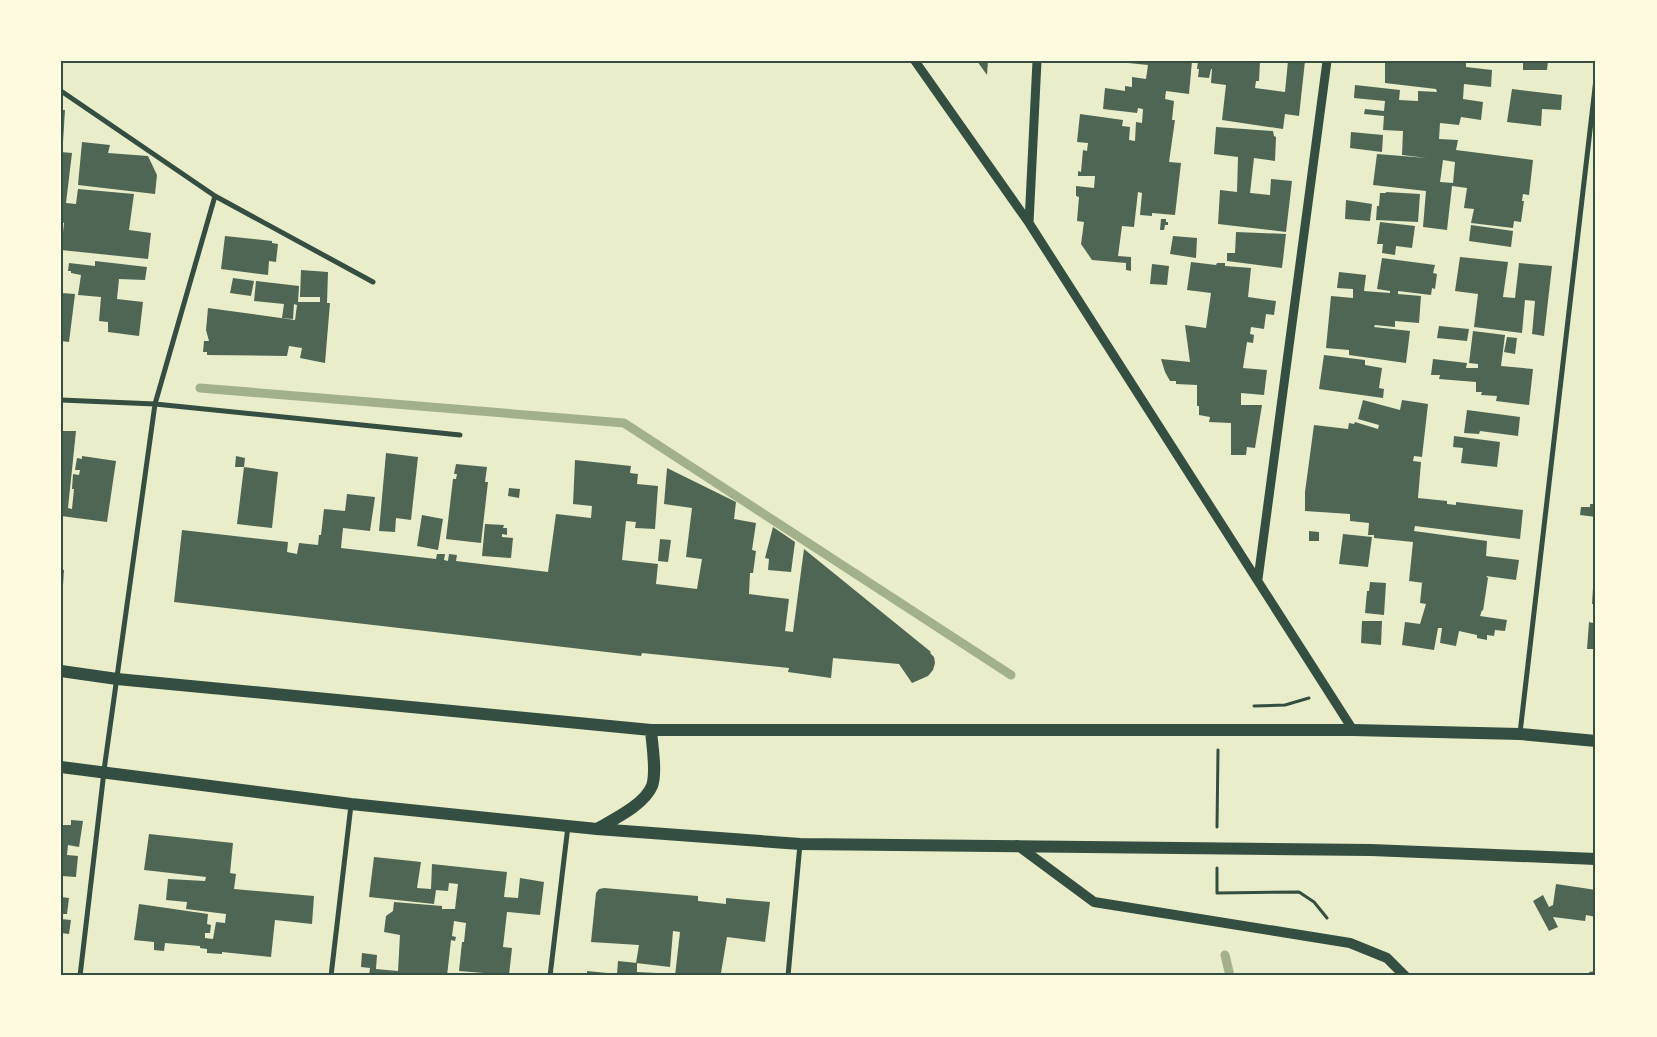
<svg xmlns="http://www.w3.org/2000/svg" width="1657" height="1037" font-family="'DejaVu Sans',sans-serif">
<rect width="100%" height="100%" fill="#e9edc9"/>
<g fill="none" stroke-linecap="round" stroke-linejoin="round">
<path stroke="#a3b18a" stroke-width="9" d="M200 388 624 423 1011 675
M1225 955 1230 976"/>
</g>
<path fill="#4f6655" fill-rule="evenodd" d="M977 61H988L987 75Z
M1128 61H1192L1189 94 1166 91 1165 99 1174 101 1172 120H1175L1169 162 1181 163 1175 215 1152 213V216L1140 215 1142 193 1138 192 1134 227 1122 226 1118 256 1131 257V271L1126 270V263L1092 260 1081 244 1084 222 1077 221 1079 197 1076 196V186L1094 188 1095 176H1078V171L1081 172 1083 150 1087 151 1088 143 1077 142 1080 114 1123 120 1122 126 1130 127 1129 140 1135 141 1136 122 1142 123 1143 109 1138 108 1137 113 1103 109 1105 88 1125 91V86L1132 87V77L1146 79 1148 65 1128 63Z
M1198 61H1260L1259 81H1256L1255 88 1285 92 1288 61H1305L1299 116 1285 114 1283 129 1222 120 1226 85 1211 83 1212 69H1211L1209 78 1198 77 1199 69H1197Z
M1385 61H1466V67L1492 70 1491 87 1464 84 1463 99 1483 102 1481 120 1461 117 1459 125 1440 123 1439 139 1458 140 1456 150 1533 160 1529 195 1523 194 1522 201H1524L1521 222 1514 221 1513 228 1471 223 1474 209 1464 208 1467 188 1452 186 1447 230 1423 227 1426 191 1373 185 1377 154 1427 158 1402 155 1403 131 1383 130 1384 116 1364 114 1365 109 1384 111 1385 101 1354 98 1355 85 1400 90 1399 100 1418 101V91L1437 92 1436 89 1385 83ZM1443 160 1455 162 1453 183 1440 182Z
M1523 61H1548L1547 70H1523Z
M1512 89 1562 95 1561 110 1542 109 1541 126 1507 122Z
M61 110H65L63 142H61Z
M1216 127 1273 131 1274 136 1276 137 1275 161 1254 158 1250 193 1270 195 1271 179 1292 181 1286 232 1218 224 1220 190 1237 192 1238 157 1214 154Z
M1351 132 1383 135 1382 152 1350 148Z
M82 142 110 145 108 153 148 156 157 175 155 194 78 185Z
M61 152 72 153 66 203 76 204 78 189 134 194 129 230 151 233 148 259 61 250 64 223 61 222Z
M1386 192 1420 194 1418 222 1376 220 1377 206H1379L1380 193H1386Z
M1346 200 1372 204 1370 221 1345 219Z
M1161 219H1166V222H1168V225H1165L1164 230H1160Z
M1380 222 1415 226 1412 248 1396 246 1395 255 1382 253 1383 244H1377Z
M1471 225 1513 231 1511 247 1469 241Z
M1236 232 1286 234 1282 268 1227 261V253H1235Z
M225 236 272 241V243L278 244 276 262 269 261 268 275 221 269Z
M1173 236 1197 238 1196 258 1170 254Z
M1460 257 1508 262 1503 297 1515 298 1519 263 1552 266 1544 336 1532 334 1535 301 1525 300 1522 333 1474 327 1478 294 1455 291Z
M1382 258 1435 265 1433 273 1437 274 1435 289 1432 288 1431 295 1398 291V294L1421 296 1419 323 1395 321V327L1375 325 1374 327 1410 331 1406 363 1349 355V350L1326 348 1331 296 1353 298V289L1337 288 1339 272 1366 275 1364 291 1390 293V291L1377 289Z
M95 261 147 267 145 280 119 279 117 299 143 302 139 336 108 332V322L99 321 101 297 78 295 81 275 71 273V271H68L69 263 95 266Z
M1191 262 1216 265 1217 263H1225V266L1251 268 1248 297 1276 301 1274 315 1266 314 1264 329 1251 327 1250 334 1254 335 1253 343 1247 342 1243 368 1267 370 1264 395 1241 393V405H1262L1255 448 1247 447 1246 455H1231V423L1209 422 1210 417 1199 415V406H1197V385L1176 384V381H1170L1165 372 1161 359 1190 362 1185 325 1206 328 1211 293 1187 290Z
M1152 264 1169 266 1167 285 1150 284Z
M301 270 328 272 327 303H330L325 363 300 358 302 348 289 346 287 356 207 355V352H203L204 341H209L206 330 208 308 295 320 297 305 294 304 293 319 282 318 284 304 254 301 256 281 299 286 298 302H320V297H300Z
M233 278 254 281 251 296 230 293Z
M61 293 75 294 69 342 61 341Z
M1439 326 1469 329 1467 341 1437 338Z
M1473 331 1505 335 1501 366 1533 369 1529 405 1496 401 1497 396 1481 395 1482 392H1476V382L1439 379 1440 375H1431L1433 359 1467 363 1466 368H1478V364L1469 363Z
M1507 337 1517 338 1515 354 1504 352Z
M1324 355 1365 360V365L1382 368 1379 388 1384 389 1383 398 1319 389Z
M1363 400 1400 410 1402 400 1428 404 1422 457 1414 456 1413 461 1421 462 1418 498 1447 501V504L1456 505V502L1523 510 1520 539 1415 526 1414 531 1487 541 1486 556 1519 560 1516 580 1486 576 1488 578 1483 611 1482 610 1480 616 1507 620 1505 631 1495 630 1494 636 1487 635V640L1477 638V635L1459 631 1456 646 1440 643 1442 628H1438L1434 650 1402 645 1405 622 1420 624 1426 604 1420 603 1422 583H1424L1409 581 1413 542 1374 538V535H1368L1369 523 1350 521V514L1305 511V492L1314 425 1348 429 1349 423 1354 424 1355 422 1378 429 1379 425 1358 419Z
M1467 410 1520 417 1518 436 1480 431 1479 434 1464 433Z
M61 431H76L68 508 72 509 74 489H72L73 474 79 475 80 470H75L77 458 82 459V456L116 461 107 522 61 516Z
M1454 436 1500 442 1497 467 1461 463 1463 448 1453 447Z
M386 453 418 457 411 520 396 518 395 532 379 531Z
M236 456 245 458 244 467 278 472 272 528 237 524 244 467H235Z
M575 460 631 466 630 473 638 474 637 484 658 486 655 529 635 528 636 522 626 521 622 560 658 564 656 584 697 589 702 559 686 557 692 508 664 504 667 468 736 502 734 519 756 523 752 550 756 551 753 573H750L749 594 789 599 785 631 793 632 804 549 931 652 930 653 934 657 935 663 933 670 928 676 912 683 899 664 833 658 831 678 788 672 789 668 642 653 641 656 174 602 182 530 288 542 287 552 297 554 299 543 318 545 319 535H321L324 509 345 511 347 494 375 497 370 531 343 528 341 548 436 559 437 554H445L444 560 448 561 449 554 457 555 456 561 548 572 556 514 591 518 592 506 573 504Z
M456 464 487 467 485 482H488L481 543 446 539 453 479H456L457 474H454Z
M509 488 520 489 519 498 508 496Z
M1590 504H1596V517L1580 515 1581 507H1590Z
M422 515 443 519 438 550 417 546Z
M485 524 504 525 503 528H507V535L502 534V537L513 538 511 558 482 556Z
M773 527 795 542 791 572 768 570 769 559 765 558Z
M1309 531 1319 532V541H1309Z
M1343 534 1372 537 1368 567 1339 564Z
M660 539 671 540 668 562 658 561Z
M61 569 64 570 63 585H61Z
M1370 582 1386 583 1384 615 1365 613 1367 591H1369Z
M1593 588 1596 589V604H1592Z
M1595 611 1596 649H1587L1589 622 1593 623Z
M1362 621H1382L1381 645 1361 643Z
M71 820 83 821 79 847 68 845 67 855 78 856 76 877 61 876V825H71Z
M149 834 233 843 230 873 236 874 234 889 314 896 312 924 275 920 271 957 222 952V954L207 953V949L200 948V946L165 943 164 951 154 950V942L134 940 139 904 208 914 207 924 211 925 210 933H205V938L213 939 216 922 225 923 226 914 186 909 187 902 166 900 168 879 205 881 206 877 144 870Z
M374 857 421 862 417 888 431 889 432 864 507 872 504 897 518 898 520 878 544 882 540 915 507 912 503 947 512 948 509 975 459 971 462 942H464L466 923 454 921 452 936 456 937 455 941 451 940 447 976H369L370 968 361 967 362 953 377 955 376 969 398 971 400 935 384 932 386 916 393 911 394 902 442 906V909H455L458 884 449 883 448 891 436 890 434 904 369 897Z
M1556 884 1596 890V917L1586 915 1585 921 1553 917 1558 927 1549 931 1533 901 1543 895 1549 907 1553 905Z
M604 888 698 896V901L726 904V898L770 902 765 942 727 937 721 973 731 976H675L680 932 673 931 670 967 636 963 639 945 591 942 596 893 599 889Z
M61 897 69 898 67 914H61Z
M61 919 71 920 69 934 61 933Z
M618 961 637 963V972L656 973V976H587V971L617 974Z
M1596 971V976H1590L1589 972Z"/>
<g fill="none" stroke-linecap="round" stroke-linejoin="round">
<path stroke="#344e41" stroke-width="3" d="M1254 706 1285 705 1309 698
M1217 827 1218 750
M1217 868V893L1299 892 1314 902 1327 918"/>
<path stroke="#344e41" stroke-width="5" d="M61 91 215 196 373 282
M61 400 155 404 460 435
M1520 733 1596 79
M80 976 105 763 155 404 215 196
M331 976 351 805
M550 976 568 826
M788 976 800 844"/>
<path stroke="#344e41" stroke-width="9" d="M915 61 1029 223 1353 730
M1029 223 1037 61
M1258 579 1327 61"/>
<path stroke="#344e41" stroke-width="10" d="M1017 845 1094 902 1350 943 1387 958 1405 976"/>
<path stroke="#344e41" stroke-width="12" d="M61 671 117 679 651 730H1353L1520 734 1596 741
M61 767 351 804 597 829 800 844 1371 850 1596 859
M597 829C614 819 644 805 652 786 657 772 652 745 651 730"/>
</g>
<rect width="1657" height="1037" fill="none" stroke="#fefae0" stroke-width="125"/>
<rect x="62" y="62" width="1532" height="912" fill="none" stroke="#344e41" stroke-width="2"/>
</svg>
